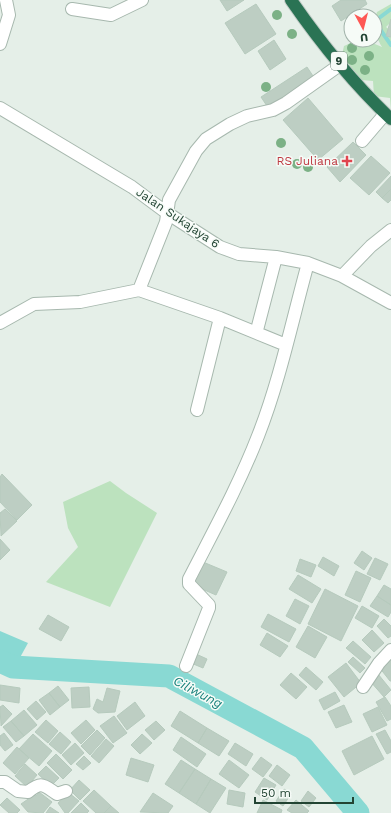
<svg xmlns="http://www.w3.org/2000/svg" width="391" height="813" font-family="'Work Sans',sans-serif">
<rect width="100%" height="100%" fill="#e5efe8"/>
<path fill="#bce2be" d="M391 4V22L386 27 391 31V111L390 98 374 96 373 81 361 80 341 59 344 46C362 38 364 40 382 47 375 35 372 26 377 12Z
M110 481 126 493 157 513 110 607 46 582 78 547 68 528 63 502Z"/>
<path fill="#89d9d3" d="M0 631 28 643 12 672 0 671Z"/>
<g fill="none" stroke-linecap="round" stroke-linejoin="round">
<path stroke="#89d9d3" stroke-width="4" d="M375 21 391 9
M375 22 391 45"/>
<path stroke="#89d9d3" stroke-width="23" d="M0 661 13 667 169 676 303 748 358 813"/>
</g>
<path fill="#bdcec3" stroke="#b6cabd" d="M220 0H244L227 11Z
M341 0H365L367 4 341 21 332 6Z
M256 4 276 34 245 54 225 23Z
M391 19V37L386 36Z
M274 40 286 59 270 70 258 51Z
M307 67 315 79 269 109 261 97Z
M308 98 343 139 318 160 283 120Z
M353 142 366 155 340 182 327 167Z
M371 156 390 173 369 195 350 178Z
M391 176V189L382 198 376 192Z
M391 189V200L388 203 382 198Z
M2 474 32 505 17 520 0 502V477Z
M5 509 17 521 1 536 0 513Z
M0 539 10 550 0 560Z
M362 551 372 558 364 570 354 563Z
M323 557 339 566 334 576 318 566Z
M375 558 388 564 380 580 367 574Z
M300 559 316 565 311 577 296 571Z
M203 562 227 572 216 595 193 585Z
M356 571 371 578 360 602 345 595Z
M298 575 321 589 312 603 289 589Z
M384 585 391 589V605L377 596Z
M325 589 358 606 341 641 308 624Z
M377 596 391 605V612L388 617 370 606Z
M295 599 309 606 300 624 286 616Z
M362 606 379 616 372 628 355 618Z
M268 614 296 629 289 642 261 627Z
M48 615 69 627 61 641 39 629Z
M384 619 391 626V636L388 638 377 626Z
M308 626 327 637 315 658 296 647Z
M372 630 384 643 374 652 362 640Z
M267 633 288 646 280 657 260 645Z
M353 641 371 657 365 664 346 648Z
M196 654 207 659 203 668 191 663Z
M353 657 365 668 360 673 348 662Z
M391 658V681H390L379 667Z
M346 663 361 683 344 697 328 677Z
M306 667 323 682 316 690 299 675Z
M291 673 307 687 296 699 280 685Z
M378 674 391 690 384 697 370 681Z
M0 685 20 688 19 703 0 700Z
M58 686 69 700 60 707 49 693Z
M89 687 90 707 72 708 71 688Z
M107 688 120 691 115 712 98 713 93 709 97 699 103 702Z
M335 692 340 701 324 710 319 700Z
M49 693 60 707 50 715 39 700Z
M385 697 391 706V719L387 721 376 702Z
M36 701 46 712 37 720 27 709Z
M135 702 145 716 127 730 117 716Z
M3 705 12 714 1 726 0 707Z
M344 705 352 722 336 728 328 712Z
M378 707 387 725 372 732 363 714Z
M24 710 37 725 24 736 11 721Z
M180 711 207 728 198 743 171 726Z
M114 716 127 733 113 743 100 726Z
M46 720 58 731 48 743 35 732Z
M86 720 95 730 81 744 71 733Z
M11 721 24 736 16 742 3 727Z
M156 721 165 730 154 740 145 730Z
M207 728 229 741 219 756 198 743Z
M97 730 105 738 90 755 81 746Z
M385 730 391 741V752L387 754 376 734Z
M60 732 71 742 61 754 49 744Z
M4 733 13 745 5 751 0 745V736Z
M33 734 52 751 39 766 19 749Z
M142 734 152 743 140 754 131 745Z
M372 736 384 759 354 775 342 751Z
M181 737 206 754 197 767 173 750Z
M106 739 114 746 99 763 91 756Z
M75 743 84 753 71 765 62 755Z
M235 743 253 754 246 766 228 754Z
M17 747 29 758 15 774 3 763Z
M56 754 72 770 63 779 47 763Z
M84 756 91 763 83 770 76 764Z
M261 757 272 765 263 777 252 769Z
M131 758 154 765 148 782 126 775Z
M181 760 195 769 179 793 165 784Z
M229 760 249 775 239 788 219 774Z
M25 764 37 775 27 787 15 776Z
M277 765 290 775 282 786 269 776Z
M46 766 59 778 51 786 38 774Z
M195 769 211 779 196 804 179 793Z
M264 778 276 785 267 800 255 792Z
M211 779 226 788 210 813 196 804Z
M79 780 90 790 80 800 70 790Z
M284 789 291 794 283 806 276 801Z
M94 790 111 806 104 813H96L83 801Z
M229 790 245 793 243 807 227 804Z
M308 791 316 798 309 807 301 801Z
M39 792 52 802 43 813 28 812 21 804 34 795 36 796Z
M69 793 79 801 68 813H65L58 803Z
M153 793 173 806 168 813 140 812Z
M7 798 20 810 17 813H9L0 805Z
M263 800 282 810 281 813H257Z
M296 800 309 811 307 813H292L287 810Z
M81 803 89 811 87 813H71Z
M111 806 119 813H104Z
M50 807 59 813H46Z"/>
<g fill="none" stroke-linecap="round" stroke-linejoin="round">
<defs>
<path id="minor" d="M72 9 111 15 142 0
M0 44 9 15 6 0
M0 108 132 187 167 213 220 247 239 254 276 257 308 263 342 276 391 303
M362 141 385 114
M342 276 371 246 391 230
M139 290 166 222 169 200 196 151 206 139 230 124 247 116 273 110 286 103 341 64
M0 323 34 304 80 302 139 290 220 318 286 345
M257 330 276 257
M197 410 220 318
M186 666 209 608V605L189 584V579C213 532 239 485 258 436 280 380 292 321 308 263
M363 687 379 663 391 650
M0 782H5L18 791 28 792C42 781 43 785 57 794L66 791"/>
<path id="highway" d="M291 0C320 42 354 84 391 119"/>
</defs>
<use href="#minor" stroke="#a7b8ae" stroke-width="14"/>
<use href="#highway" stroke="#c1cbc6" stroke-width="14"/>
<use href="#minor" stroke="#fff" stroke-width="12"/>
<use href="#highway" stroke="#2a7354" stroke-width="12"/>
</g>
<g fill="#7cb186">
<circle cx="277" cy="15" r="5"/>
<circle cx="292" cy="34" r="5"/>
<circle cx="352" cy="48" r="5"/>
<circle cx="369" cy="56" r="5"/>
<circle cx="352" cy="60" r="5"/>
<circle cx="365" cy="70" r="5"/>
<circle cx="266" cy="87" r="5"/>
<circle cx="281" cy="143" r="5"/>
<circle cx="297" cy="164" r="5"/>
<circle cx="308" cy="167" r="5"/>
</g>
<path fill="#e0444e" stroke="#f6fbf7" stroke-width="1.5" d="M345 155h4v4h4v4h-4v4h-4v-4h-4v-4h4z"/>
<g text-anchor="middle" dominant-baseline="central" stroke-width="3" stroke-linejoin="round" paint-order="stroke">
<rect fill="#f6fbf7" stroke="#627b6e" stroke-width="1" x="331" y="52" width="16" height="18" rx="3"/>
<g font-size="11" font-weight="bold" fill="#243">
<text x="339" y="61">9</text>
</g>
<g font-size="12" fill="#be3a42" stroke="#f6fbf7" text-anchor="end">
<text x="338" y="161">RS Juliana</text>
</g>
<g font-size="12" fill="#243" stroke="#f6fbf7">
<text transform="translate(178 218) rotate(34)">Jalan Sukajaya 6</text>
</g>
<g font-size="13" font-style="italic" fill="#15807a" stroke="#f6fbf7">
<text transform="translate(198 692) rotate(28)">Ciliwung</text>
</g>
</g>
<g transform="translate(363 28) rotate(173)"><circle r="19" fill="#f6fbf7" stroke="#a1b2a9"/>
<path d="M0-3L7 15L0 10L-7 15Z" fill="#fe5854"/>
<text y="-6" font-size="11" font-weight="bold" text-anchor="middle" fill="#224433">U</text>
</g>
<path d="M255 797v6h98v-6" fill="none" stroke="#224433" stroke-width="2"/>
<text x="261" y="797" font-size="12" fill="#224433" stroke="#f6fbf7" stroke-width="3" paint-order="stroke">50 m</text>
</svg>
